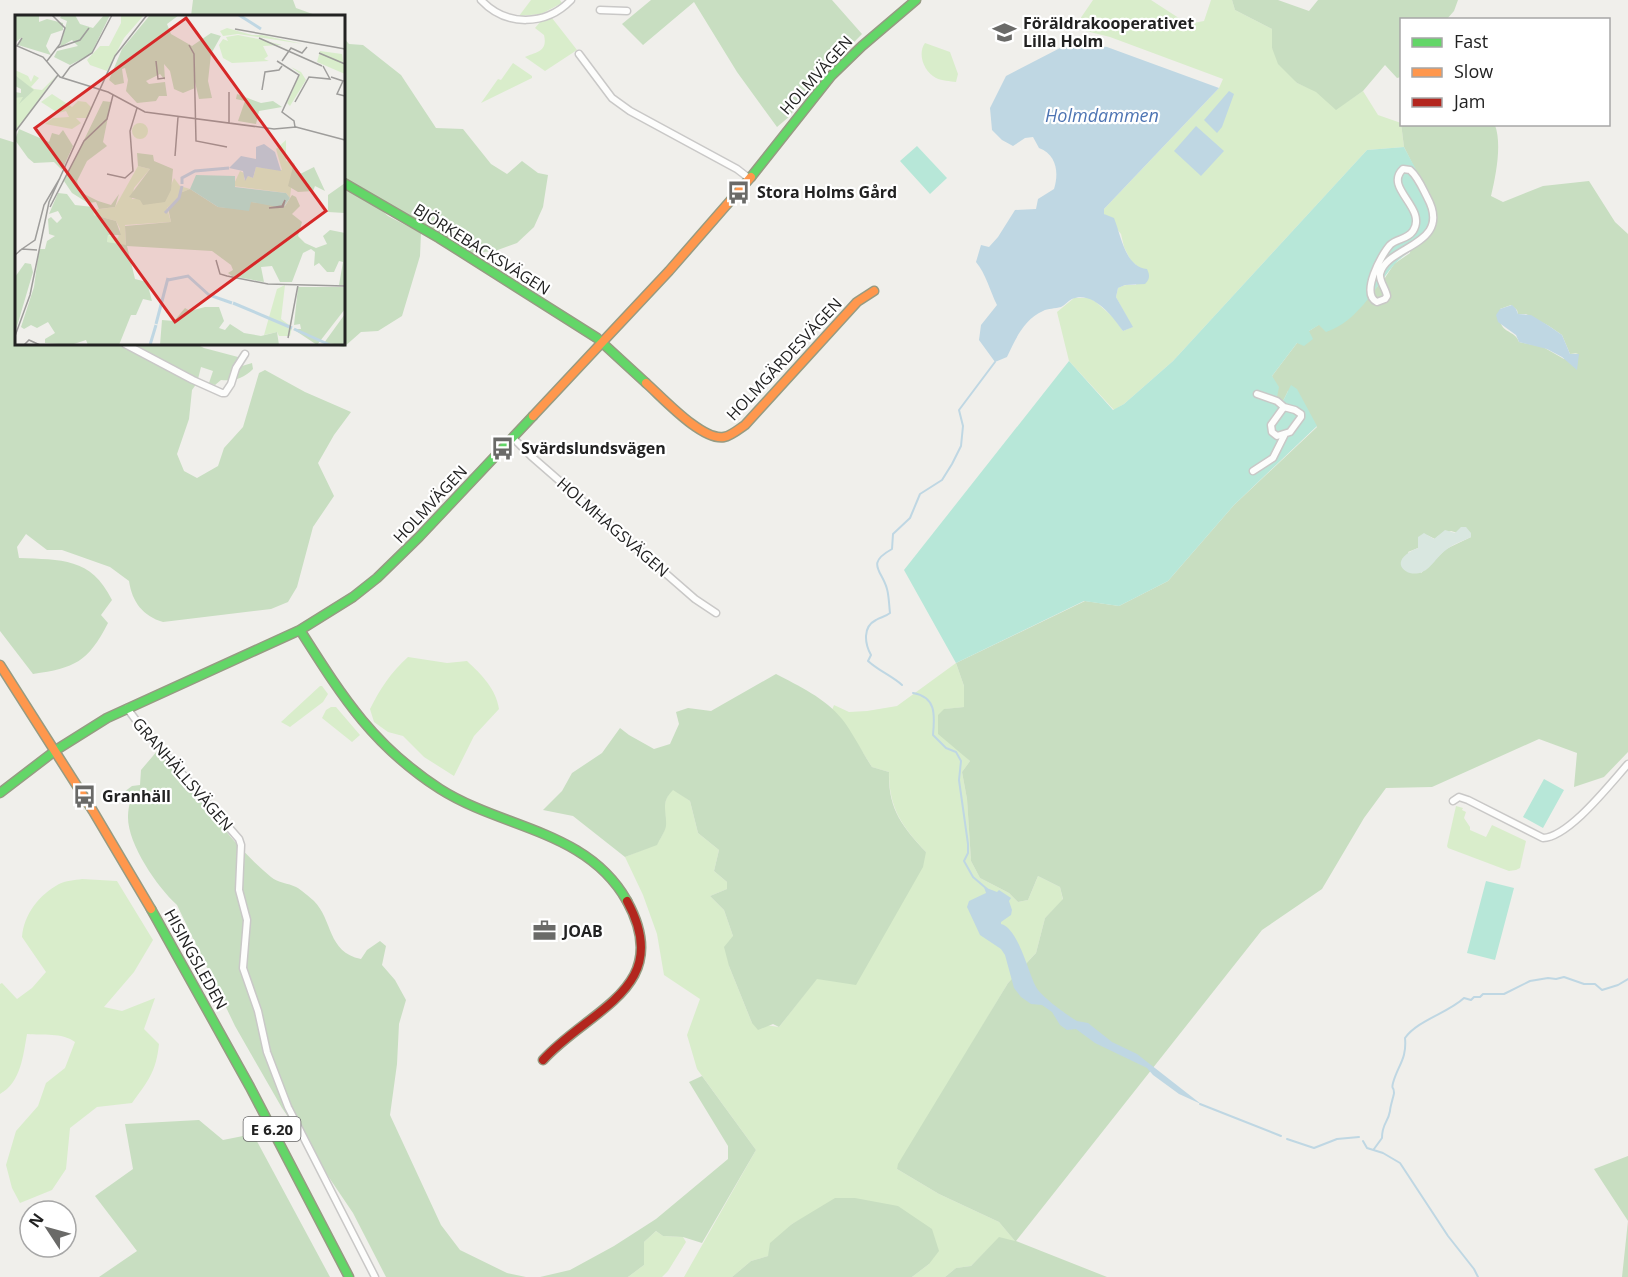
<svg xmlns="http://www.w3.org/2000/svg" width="1628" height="1277" font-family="'Open Sans',sans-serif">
<rect width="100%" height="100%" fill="#f0efeb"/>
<path fill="#d9edcb" d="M531 0H560L562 3 541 14 519 16Z
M1093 0H1151L1188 24 1204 21 1211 0H1232L1235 10 1272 29V48L1297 83 1316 91 1336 109 1363 91 1378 115 1401 123 1404 147 1367 150 1173 361 1124 404 1114 410 1069 361 1057 312 1074 298H1089L1096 302 1114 318 1123 331 1132 327 1116 297 1118 288C1124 284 1129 285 1136 285L1140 268 1131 261 1124 247 1121 234 1104 214V209L1219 88 1223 79 1110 37 1082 30 1080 19Z
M552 18 577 50 545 71 525 57C536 52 548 52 544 35L535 28 541 21Z
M925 43 950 52 958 74 956 82C950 81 942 81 936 78 924 72 917 54 925 43Z
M513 63 532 76V78L481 103 498 79 501 80Z
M408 657 447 663 467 661C482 675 496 689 499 709L474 736 454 776 424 757 403 736 388 732 374 722 370 709C380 689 391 672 408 657Z
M956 663 964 686V707L945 709 958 749 970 761 962 772 967 799 971 861 980 878 1009 893 1018 902 1028 900 1038 876 1060 887 1063 900 1045 918 1036 953 1008 983 897 1169 939 1194 999 1222 1016 1242 999 1238 971 1266 956 1268 945 1277H912L929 1264 808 1216 792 1224 768 1256 751 1261 732 1277H684L756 1150 697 1069 687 1035 700 999 664 975 657 934 643 895 625 857 657 844C660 839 665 832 665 826 667 810 660 803 673 789L690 801 698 833 719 850 714 871 727 882V889L710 896 724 910 733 936 729 966 752 1023 779 1027 817 978 926 852C902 826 889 809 889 772L872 767 842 720 832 710 834 705 849 712 867 711 897 706Z
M320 686H322L328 694 323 702 290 727 281 722Z
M331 707H336L360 735 352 742 322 718 326 710Z
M1456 806 1463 808 1462 810 1466 812 1464 818 1470 827V830L1486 837 1492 825 1526 841 1520 868 1516 870 1509 871 1448 848 1447 846Z
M82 879 117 881 153 940 134 972 104 1007 122 1011 155 998 144 1029 159 1044C156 1072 148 1081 132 1103L97 1107 70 1128 66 1169 52 1190 20 1203 12 1188 6 1165 16 1131 38 1106 46 1083 65 1068 75 1042C61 1032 44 1036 27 1034 23 1056 21 1082 0 1094V984L2 983 17 999 32 988 46 972 22 937C24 914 39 895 59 884 65 881 75 880 82 879Z
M656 1231 663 1236 683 1237 686 1242 668 1271 662 1277H628L644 1265V1242Z"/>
<path fill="#c8dec1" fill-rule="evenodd" d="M193 0H293L296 8 318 16H191Z
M651 0H832L862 34 807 90 790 116 777 127 737 72 694 2 643 45 622 24Z
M1232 0H1278L1309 11 1318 0H1458L1454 11 1447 19 1402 20 1401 77 1397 78 1385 65 1363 91 1336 110 1316 92 1297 83 1278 64 1272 48V29L1235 10Z
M344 38 349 44 363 45 401 75 436 128 463 129 491 164 507 174 522 161 538 173 548 175 543 207 534 227 517 243 495 251 472 253 419 220 389 205 379 208 388 216 421 233 420 256 402 316 378 331 361 332 344 347 328 344H344Z
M1401 123 1495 125C1502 144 1496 175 1491 196L1503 202 1543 186 1589 181 1615 222 1628 234V752L1604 777 1574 787 1577 753 1539 739 1432 787 1386 788 1364 818 1322 889 1262 930 1016 1241 1107 1277H945L956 1268 971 1266 999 1237 1015 1241 999 1222 939 1194 897 1169 898 1164 1008 983 1036 953 1045 918 1063 899 1060 887 1038 876 1028 900 1018 902 1009 893 980 878 971 861 967 799 962 772 970 761 938 734V715L944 709 964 707V686L956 663 1085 601 1119 606 1168 581 1234 505 1317 427 1288 391 1283 401 1277 397 1272 376 1297 343 1309 331 1381 284 1394 264 1410 253 1419 177 1404 147ZM1511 305 1517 310 1518 314H1526L1549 326 1562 335 1570 354 1578 353 1564 359 1543 347 1519 342C1516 332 1505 333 1501 324 1500 320 1500 313 1500 309ZM1451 531 1471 537 1446 549 1421 573 1408 552 1418 548 1427 535 1435 539 1438 536Z
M0 138 16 143V344H196L204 348 238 357 242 366 252 363 253 369C243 379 234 381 221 380L215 385 209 383 213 371 201 367 197 383 192 390 189 419 177 454 184 471 197 478 218 466 224 448 243 427 259 373 265 370 305 392 351 412 334 435 318 463 334 496 313 527 297 587 288 602 271 609 163 622C143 616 132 602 129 581L110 567 62 550H47L26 534 17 547 19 558C61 560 91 557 112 600L101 615 108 623C88 662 75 668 33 674L0 631Z
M776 674C799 686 825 698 842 719 853 733 862 752 872 767L889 772C888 809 902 826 926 852L923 867 856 985 817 979 779 1027 773 1024 758 1030 752 1023 729 966 724 947 733 936 724 910 710 896 727 889V882L714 871 719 850 698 833 690 801 673 790C660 803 667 811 666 826 665 832 660 839 657 845L625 857 573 816 543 810 562 791 572 773 602 753 620 728 629 735 654 749 670 744 679 724 676 712 688 708 711 711Z
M158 750C197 790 227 841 271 877 278 883 288 883 296 887 302 890 309 897 314 901 333 920 327 952 361 959L367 950 380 941 386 946 382 965 395 980 406 1000 399 1024 397 1064 390 1115 441 1225 460 1250 507 1273 526 1277H386L353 1213 282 1108 235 1026 177 905C157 887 127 843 128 816 128 811 129 806 130 802L124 792 132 786 140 785 141 770Z
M702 1076 756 1150 702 1243 683 1237 663 1236 656 1231 644 1242V1265L628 1277H540L570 1270 614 1246 656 1219 728 1159V1146L689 1082Z
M199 1120 223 1140 253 1134 330 1277H99L137 1251 95 1196 133 1169 125 1124Z
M1628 1156V1277H1622L1628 1221 1594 1169Z
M835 1198H855L898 1206 932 1229 939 1251 929 1264 912 1277H732L751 1261 768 1256 770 1243 792 1224Z"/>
<path fill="#d9e7e0" d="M1461 527H1466L1471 533V537C1463 541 1453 544 1446 550 1437 556 1432 568 1422 572 1407 579 1385 561 1418 548V537L1424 533 1434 539 1445 530 1455 533Z"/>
<path fill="#b7e7d8" d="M917 146 947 178 930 194 900 161Z
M1404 147C1415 169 1436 199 1432 223 1429 245 1405 251 1393 266 1373 290 1358 321 1326 332L1319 325 1309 331 1313 339 1304 346 1297 343 1272 376 1279 387 1277 397 1283 401 1291 385 1297 389 1317 426 1234 505 1168 581 1119 606 1084 601 956 663 904 570 1069 361 1113 410 1124 404 1173 361 1367 150Z
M1544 779 1564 790 1543 828 1523 817Z
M1486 881 1514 888 1495 960 1467 953Z"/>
<path fill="#bfd7e3" d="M1082 44 1107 47 1219 88 1104 209V214L1114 218C1121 235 1125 267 1147 269 1150 275 1150 279 1145 284L1125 285 1118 288 1116 297 1133 327 1123 331C1113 317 1093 290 1072 299 1068 301 1065 305 1061 307 1055 309 1048 308 1043 311 1024 319 1015 340 1007 357L995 362 979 340 981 325 997 305C990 291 986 274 976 262L981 245 989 247 998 237 1015 210 1036 209 1038 199 1054 189C1059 173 1057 155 1039 148L1033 137 1025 138 1013 146 1002 140 992 130 990 108 1006 76 1062 47Z
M1229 91 1234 94 1222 127 1217 133 1204 120Z
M1196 126 1224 151 1201 176 1174 151Z
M1512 305 1516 309 1518 314 1531 315 1549 326 1562 335 1570 354H1579L1577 370 1562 357 1547 349 1519 342 1516 335 1498 322 1496 315 1500 309Z
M984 887 997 892 999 890 1011 898 1009 901 1012 910 1011 915 1001 922V924C1018 928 1028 972 1036 987 1042 997 1062 1011 1072 1018L1077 1021 1088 1023 1112 1042 1137 1054 1201 1104 1179 1094 1153 1075 1147 1068 1095 1043 1076 1029 1067 1030 1060 1025 1052 1012 1042 1005 1031 1004 1021 997 1014 988 1005 955 1001 949 980 935 967 907 969 901 986 893Z"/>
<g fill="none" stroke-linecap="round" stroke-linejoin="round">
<path stroke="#bfd7e3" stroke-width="2" d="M902 685C892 676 879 671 868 661L871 655C865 644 862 627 876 620 881 617 885 617 890 613 889 605 889 596 887 589 882 570 865 564 892 549L893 534 910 518 920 494 942 480 952 464 961 446 963 426 959 410 995 362
M913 693C936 697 935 714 933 735L946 748 956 752 961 761 959 780 968 844V853L964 861 973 877 987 889
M1200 1104 1281 1136
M1287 1139 1314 1148 1337 1139 1359 1137
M1363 1141 1367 1148 1383 1153 1400 1163 1448 1236 1474 1269 1478 1277
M1374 1149 1382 1138C1382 1123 1388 1123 1390 1111 1390 1107 1394 1095 1394 1093 1394 1085 1391 1091 1393 1083 1398 1065 1407 1059 1405 1038 1418 1020 1448 1013 1464 998L1471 1000 1474 997H1480L1483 994H1504L1530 981 1548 978 1556 979 1564 977 1584 984H1595L1602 990 1618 985 1628 979"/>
<defs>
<path id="street" d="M481 0C506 27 546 26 571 0
M600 10 627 11
M579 54 612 98 630 111 737 169 750 179
M1403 169 1410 170C1418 177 1422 187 1427 197 1454 246 1386 245 1380 274 1379 281 1386 289 1387 296L1385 299 1377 302C1360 294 1381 255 1390 245 1397 238 1407 240 1413 231 1428 208 1383 188 1403 169Z
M125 344 193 380 222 393H225L231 384 236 368 245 354
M1257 394 1277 401 1284 407 1295 410 1301 414V417L1290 432 1277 436 1272 432 1271 425 1284 407
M513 438 531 456 695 599 716 613
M1253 471 1273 458 1285 434
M127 708 138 723 239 839 241 845 239 890 247 920 243 968 258 1011 267 1052 288 1107 375 1277
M1453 801 1459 797 1468 800 1543 838C1569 837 1610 784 1628 764"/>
<path id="fast" d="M751 177 831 76 862 46 916 0
M344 183 439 238 597 338 646 383
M300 630C342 696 372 745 440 789 503 829 587 830 627 901
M0 793 56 750 107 718 300 630 353 597 377 578 419 537 533 416
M151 909 250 1087 349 1277"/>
<path id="slow" d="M646 383C663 398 702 441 724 437 731 436 739 429 745 425L857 302 874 291
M533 416 669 271 751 177
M0 665 93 811 151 909"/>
<path id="jam" d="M543 1060C589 1009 675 988 627 901"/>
</defs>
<use href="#street" stroke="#c9c8c7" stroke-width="9"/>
<use href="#fast" stroke="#969b82" stroke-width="11"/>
<use href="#slow" stroke="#969b82" stroke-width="11"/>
<use href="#jam" stroke="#969b82" stroke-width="11"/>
<use href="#street" stroke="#fdfdfc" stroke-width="6"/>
<use href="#fast" stroke="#63d668" stroke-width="8"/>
<use href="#slow" stroke="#ff974d" stroke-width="8"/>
<use href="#jam" stroke="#b3261e" stroke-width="8"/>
</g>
<defs>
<symbol id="school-bare" viewBox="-9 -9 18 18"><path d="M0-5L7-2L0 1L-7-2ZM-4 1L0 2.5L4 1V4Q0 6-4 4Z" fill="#6a6a68" stroke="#fff" stroke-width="2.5" paint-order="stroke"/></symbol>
<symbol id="bus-bare" viewBox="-9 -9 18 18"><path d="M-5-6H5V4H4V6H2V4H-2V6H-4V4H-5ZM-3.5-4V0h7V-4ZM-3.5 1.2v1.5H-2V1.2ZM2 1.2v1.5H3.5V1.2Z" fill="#6a6a68" stroke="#fff" stroke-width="2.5" paint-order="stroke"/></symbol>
<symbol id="office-bare" viewBox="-9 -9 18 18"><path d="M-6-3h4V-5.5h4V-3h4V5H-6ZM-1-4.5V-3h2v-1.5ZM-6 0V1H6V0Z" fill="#6a6a68" stroke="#fff" stroke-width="2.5" paint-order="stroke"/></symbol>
</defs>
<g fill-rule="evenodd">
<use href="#school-bare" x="988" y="16" width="33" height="33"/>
<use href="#bus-bare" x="722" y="176" width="33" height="33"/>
<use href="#bus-bare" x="486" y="432" width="33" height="33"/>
<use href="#bus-bare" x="68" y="780" width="33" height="33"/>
<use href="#office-bare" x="528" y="914" width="33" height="33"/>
</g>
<g text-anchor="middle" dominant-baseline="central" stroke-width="4.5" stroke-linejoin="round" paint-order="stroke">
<rect fill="#fff" stroke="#646464" stroke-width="1.5" x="243.5" y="1117" width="57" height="24" rx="4.5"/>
<g font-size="15" font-weight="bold" fill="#222">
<text x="272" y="1129">E 6.20</text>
</g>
<g font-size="16" font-weight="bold" fill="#222" stroke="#fff" text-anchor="start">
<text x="1023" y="23">Föräldrakooperativet<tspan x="1023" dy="18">Lilla Holm</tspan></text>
<text x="757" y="192">Stora Holms Gård</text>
<text x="521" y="448">Svärdslundsvägen</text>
<text x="102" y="796">Granhäll</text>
<text x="563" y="931">JOAB</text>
</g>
<g font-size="16" fill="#222" stroke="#fff">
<text transform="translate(816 75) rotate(-48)">HOLMVÄGEN</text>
<text transform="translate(482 249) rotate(32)">BJÖRKEBACKSVÄGEN</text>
<text transform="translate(784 359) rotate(-47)">HOLMGÄRDESVÄGEN</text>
<text transform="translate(430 504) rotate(-47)">HOLMVÄGEN</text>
<text transform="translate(613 527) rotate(41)">HOLMHAGSVÄGEN</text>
<text transform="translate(183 774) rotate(49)">GRANHÄLLSVÄGEN</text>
<text transform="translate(196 959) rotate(61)">HISINGSLEDEN</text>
</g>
<g font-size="18" font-style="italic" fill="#4d74b3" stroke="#fff">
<text x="1102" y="115">Holmdammen</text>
</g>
</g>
<g transform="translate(15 15)">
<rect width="330" height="330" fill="#f0efeb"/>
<path d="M106 0H129L109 23 92 56 75 50 72 45 85 31H94L106 8ZM212 13 237 20H247L288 29 223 19 208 21 205 16ZM223 20 243 24 267 30 248 31 253 41 249 44 254 46 217 48 208 43 204 30 208 24 213 26 211 22ZM305 36 327 39 330 59 302 47ZM276 52 286 57 291 65 275 91 272 88 285 59ZM0 55 13 61 16 67 19 60 24 63 16 72 19 74 27 75 41 61 0 117V83L9 81 5 88 14 72 0 60ZM37 79 57 92 63 86 71 87 77 93 73 103H61L66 108 57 114 30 109 38 103 54 102 51 96 43 98 26 87ZM117 116a8 8 0 1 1 16 0a8 8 0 1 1-16 0ZM271 125V146L279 148 275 183 271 178 218 171 225 156 229 158V165L233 161 238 163 241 152 267 155 261 134ZM123 151 135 154 119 173 117 184 151 182 159 163 165 171 175 174 165 178 164 184 152 193 156 207 110 210 111 231 92 227 93 220 103 223 105 214 101 206 79 200 78 195 100 192ZM270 270 266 304 277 312 275 321H264L262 317 249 320 262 274Z" fill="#d9edcb"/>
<path d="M0 0H24V7L32 4 48 8V15L36 19 31 31 36 40 3 30 7 22 0 28ZM47 0H60L65 9 78 13 89 0H95L76 39 55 50 39 42 42 36 63 31 57 25 45 32 52 6 45 3ZM135 0H164L152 9 156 19 177 31 196 18 206 21 196 39 193 66 197 83 184 84 180 67V73L168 78 159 74 155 56 149 49 150 65 145 59 131 66 134 69 150 67 152 81H144L141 86 122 88 111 76 113 65 110 53 107 54 109 68 100 70 94 65 107 34ZM0 60 19 75 4 89 8 82 0 83V77L6 78V74L0 71ZM222 79 246 88 258 86 267 92 244 96 241 109 223 106 230 86 221 84ZM88 86 96 87 88 127 92 131 72 146 62 166 65 177 83 186 96 190 104 179 100 192 84 194 81 187 73 188 57 178 49 166ZM4 114 34 127 37 118 44 120 48 115 58 131 47 155 39 147 19 148 13 143 0 125ZM122 138 138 140 139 146 158 154 156 175 150 187 128 190 125 185 114 182 135 154 123 151ZM279 148 283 160 299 152 310 176 300 171 298 176 283 177 273 171ZM330 168V198L313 197V180ZM175 174 203 192 217 193 236 187 270 191 277 180 281 182 285 191 277 199 287 207 283 221 290 228 301 233 312 229 308 221 315 215 330 218V270H324L328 247 324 246 319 257H312L304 248 299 251 300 237 296 234 288 238 277 267H265L257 251 246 252 249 267 217 261 213 258 218 255 216 250 197 236 112 231 120 264 132 267 137 286 128 284 121 300H116L104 330H73L71 325 56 330 30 328V324L40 318 33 307 22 313 16 310 9 314 6 312 19 272 24 234H30L32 226 40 221 34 219 33 204 36 202 42 208 47 203 43 196 34 199 43 178 52 179 60 190 78 192 79 200 101 206 106 220H93L92 227 111 230 110 211 156 207 153 193 164 184 165 178ZM10 248 16 249 18 257 0 318V262ZM283 272H330V294L302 330 278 314H286L285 309 279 310ZM190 292H204L209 306 204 313 210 315 215 309 229 318 246 321 262 317 264 330H145L147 305 159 306 170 293 175 296ZM330 299V330L309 328Z" fill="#c8dec1"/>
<path d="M181 160 220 161V172L271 178 275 183 268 193 236 187 234 196 203 192 175 174Z" fill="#b7e7d8"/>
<path d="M249 129 260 137 266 156 241 152 238 163 233 161 230 166 228 156 214 153 226 141 241 144V132Z" fill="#bfd7e3"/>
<path fill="none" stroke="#bfd7e3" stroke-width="3" d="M224 0 246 14M167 169V163L180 156 214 153M150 198 164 183 167 171M153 265 173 261 194 280 217 288M218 288 277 313M141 309 153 263M279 314 315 330M135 330 141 310"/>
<path fill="none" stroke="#9e9d9b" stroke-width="1.5" d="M220 14 330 34M7 23 2 31 28 42 45 62 93 77 130 97 259 114 281 112 330 125M244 23 307 51M174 30 179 39 181 126 212 132M42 33 65 25 74 13M304 38 330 49M32 46 45 29 50 13 37 0M141 46 143 64 150 63M262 46 284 60 267 97 279 106 280 112M267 46 276 33 287 38 292 32M316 62 328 66 322 79 330 81M47 63 55 52 77 38 97 0M247 75 250 57 264 55 267 51M280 87 294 62 315 64 308 51M214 108V77M0 117 43 60M160 141 163 102M92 159 110 163 118 156 115 116 122 93M270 185 268 192 254 193 267 191ZM35 192 69 126 92 104 98 80M4 236 20 225 29 190 45 163M0 240 7 234 22 235M201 245 205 259 212 261 253 269 330 271M0 321 15 280 34 187 100 41 132 0M273 323 283 270M9 330 14 325 25 330"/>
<path fill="#d62828" fill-opacity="0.15" stroke="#d62828" stroke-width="3" d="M171 3 311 196 160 307 20 113Z"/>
<rect width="330" height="330" fill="none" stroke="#222" stroke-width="3"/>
</g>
<rect x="1400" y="18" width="210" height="108" fill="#ffffff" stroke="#a7a7a7" stroke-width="1.5"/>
<rect x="1412" y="38" width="30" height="9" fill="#63d668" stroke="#a7a7a7" stroke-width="1.5"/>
<text x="1454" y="48" font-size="18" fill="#222222">Fast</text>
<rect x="1412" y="68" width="30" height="9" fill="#ff974d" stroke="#a7a7a7" stroke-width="1.5"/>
<text x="1454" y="78" font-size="18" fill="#222222">Slow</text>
<rect x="1412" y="98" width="30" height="9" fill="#b3261e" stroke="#a7a7a7" stroke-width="1.5"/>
<text x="1454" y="108" font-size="18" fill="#222222">Jam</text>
<g transform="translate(48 1229) rotate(306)"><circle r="28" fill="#ffffff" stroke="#a7a7a7" stroke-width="1.5"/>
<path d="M0-4.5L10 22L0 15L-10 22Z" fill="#6a6a68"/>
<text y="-9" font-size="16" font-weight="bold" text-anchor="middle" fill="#222222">N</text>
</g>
</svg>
